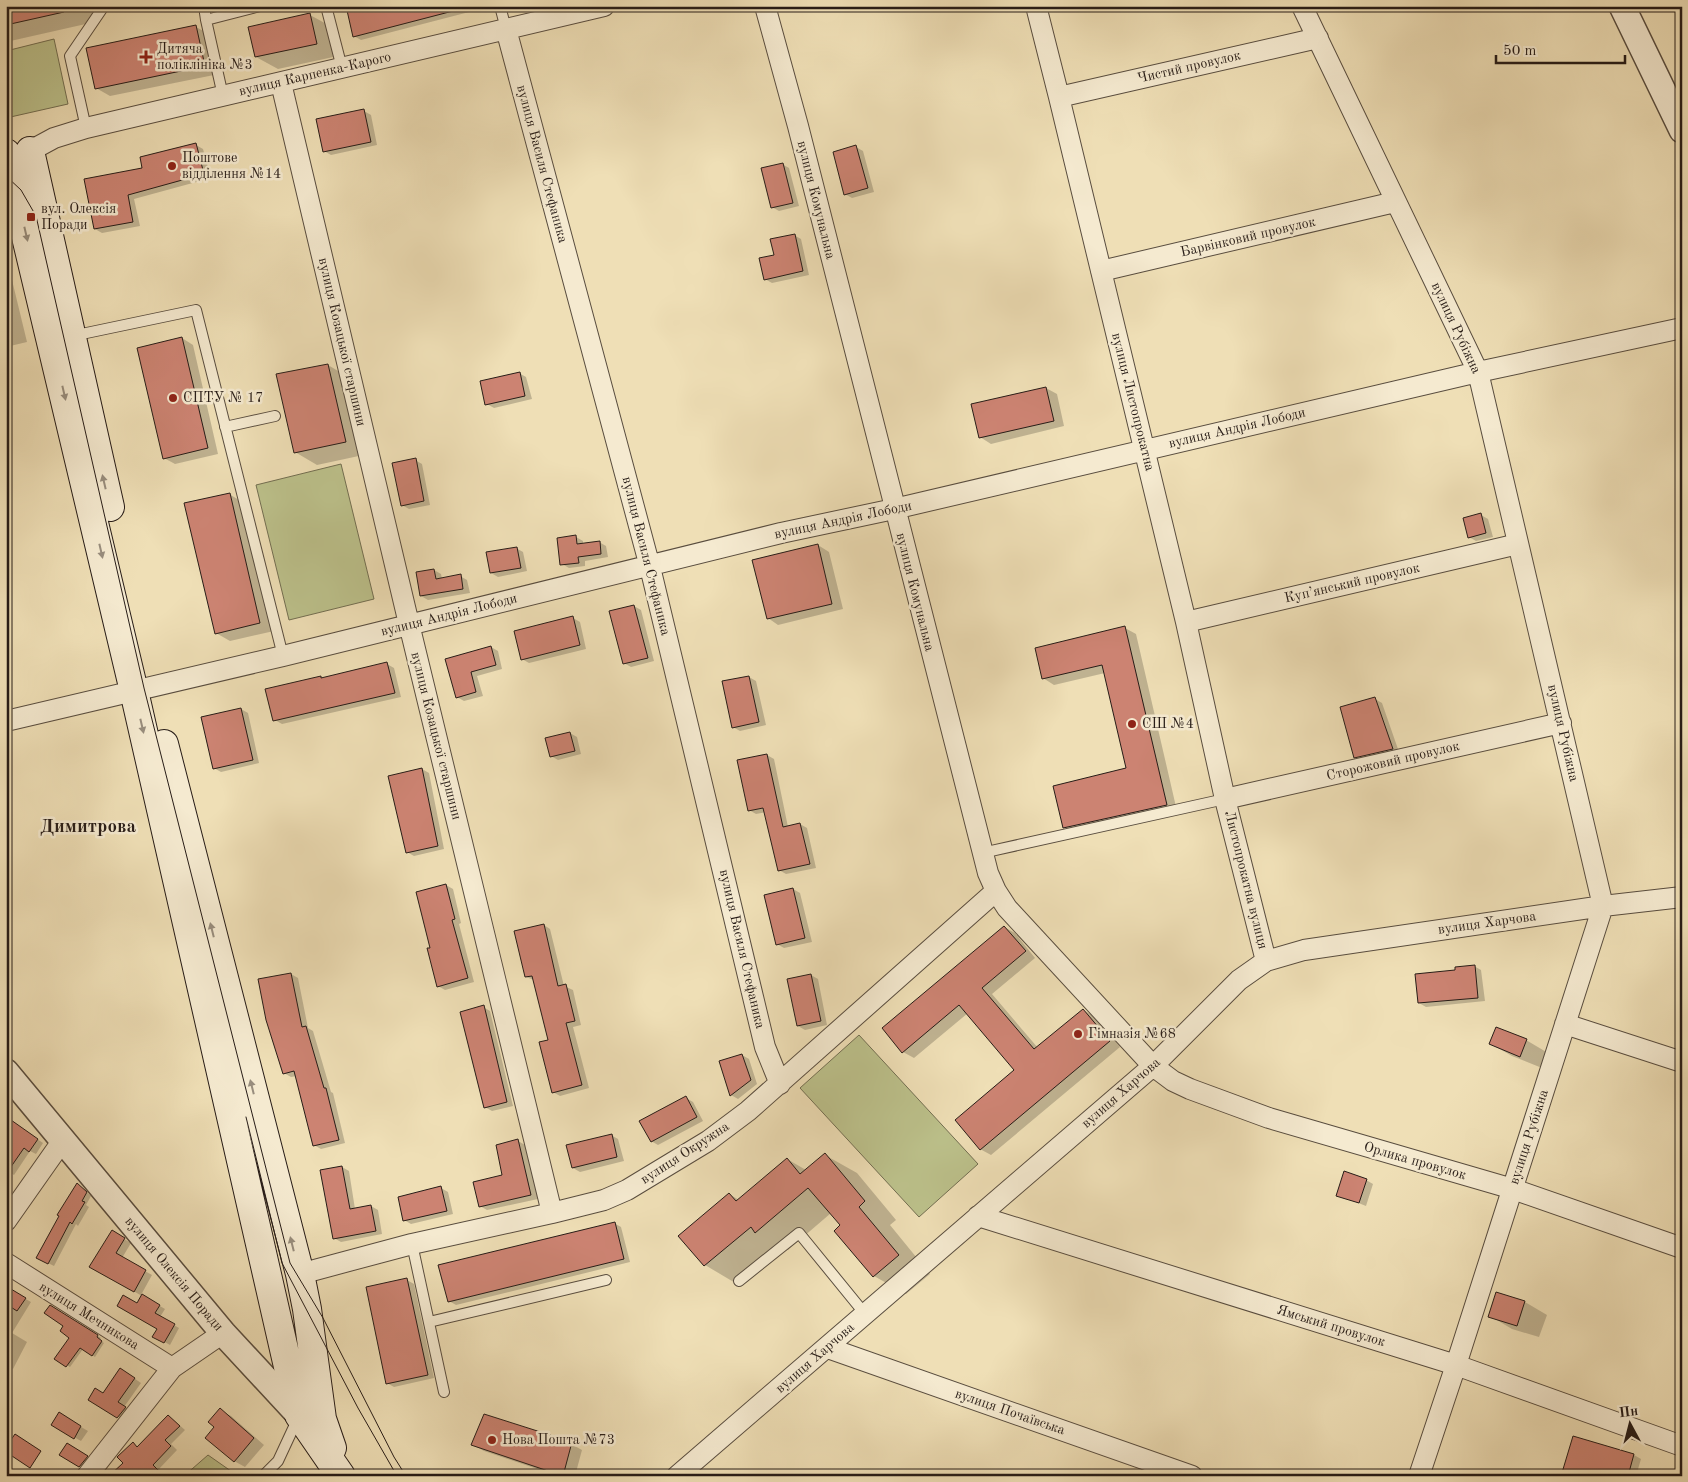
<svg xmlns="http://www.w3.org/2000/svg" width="1688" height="1482" font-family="'Old Standard TT',serif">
<rect width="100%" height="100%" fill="#efdfb6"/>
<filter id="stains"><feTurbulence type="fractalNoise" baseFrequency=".004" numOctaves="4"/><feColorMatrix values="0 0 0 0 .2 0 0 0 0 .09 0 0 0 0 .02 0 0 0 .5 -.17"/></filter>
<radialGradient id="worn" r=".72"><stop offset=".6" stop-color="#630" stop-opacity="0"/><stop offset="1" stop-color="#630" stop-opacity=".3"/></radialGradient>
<path fill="#bcc18b" stroke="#726e51" d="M54 39 68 104 6 118V51Z
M341 464 374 599 289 620 256 485Z
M859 1035 978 1164 919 1217 800 1088Z
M208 1455 238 1476H184Z"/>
<path fill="#0003" d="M6 6H96L99 21 6 42Z
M347 6H472L473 11 361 40 354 36Z
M310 15 332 27 338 56 278 69 256 57Z
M196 27 211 35 219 74 110 96 96 88Z
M364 111 371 115 377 145 331 155 324 151Z
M196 145 203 149 211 178 134 199 140 226 102 233 95 229 144 169Z
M856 147 863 151 874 192 852 198 845 194Z
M782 164 789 168 799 206 779 211 772 207Z
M794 235 801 239 809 275 772 283 765 279 775 256Z
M6 276 12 280 27 342 6 347Z
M182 338 193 345 218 454 175 464 164 458Z
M328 365 350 378 368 454 317 465 295 452Z
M519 373 526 377 532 399 494 408 487 404Z
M1046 388 1057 394 1064 426 991 444 980 437Z
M415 460 422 464 430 505 409 509 402 505Z
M229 494 244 503 274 631 230 641 216 633Z
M1481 515 1488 519 1493 537 1476 541 1469 537Z
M576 537 583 541V544L599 542 606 546 608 557 585 561V566L569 568 562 564Z
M818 545 829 552 843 609 778 625 768 618Z
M516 548 523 552 527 571 498 577 491 573Z
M434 570 441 574 442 579 460 576 467 580 470 593 428 600 421 596Z
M634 606 641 610 654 661 631 667 624 663Z
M573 618 580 622 586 649 529 663 522 659Z
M1125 628 1136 634 1177 811 1075 833 1064 827 1128 769 1105 673 1054 685 1043 678Z
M491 647 498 651 502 669 477 676 483 696 464 701 457 697 447 659Z
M387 664 394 668 401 697 282 724 275 720 321 677 324 679Z
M749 677 756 681 766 725 740 731 733 727Z
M1375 699 1382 703 1399 752 1362 761 1355 757Z
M241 709 248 713 259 763 221 772 214 768Z
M570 733 577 737 581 754 558 760 551 756Z
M767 755 774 759 788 827 800 824 807 828 816 868 786 874 779 870 766 812 756 814 749 810Z
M422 769 429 773 444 849 414 856 407 852Z
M446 885 453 889 461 923 459 924 474 982 445 990 438 986 431 948Z
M793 889 800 893 812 942 784 948 777 944Z
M544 925 550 929 564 986 573 990 581 1025 573 1027 589 1088 560 1096 553 1092 550 1041 534 980 526 977Z
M1004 927 1015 933 1035 958 992 994 1038 1048 1083 1010 1094 1016 1120 1047 991 1155 980 1149 1016 1070 968 1013 914 1058 903 1052Z
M1474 966 1481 970 1485 1001 1426 1007 1419 1003 1456 971Z
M291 974 298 978 308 1028 313 1031 331 1092 333 1093 345 1143 321 1149 314 1145 297 1076 291 1077 284 1073Z
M811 975 818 979 827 1025 805 1030 798 1026Z
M483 1007 490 1011 513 1106 492 1111 485 1107Z
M1526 1040 1548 1053 1542 1068 1512 1056 1491 1044Z
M742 1055 749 1059 757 1084 738 1099 731 1095Z
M686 1098 693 1102 703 1121 658 1145 651 1141Z
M6 1121 18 1126 43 1143 36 1154 30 1151 14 1175 6 1170Z
M611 1135 618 1139 624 1161 580 1172 573 1168Z
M518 1141 525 1145 538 1199 487 1210 480 1206 504 1176Z
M825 1155 857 1173 896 1220 890 1225 930 1274 906 1294 874 1276 842 1226 831 1213 788 1250 781 1246 737 1284 705 1265 680 1236 729 1194 739 1200 787 1159 806 1170Z
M342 1167 349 1171 355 1209 371 1206 378 1210 382 1234 341 1242 334 1238Z
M1366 1180 1373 1184 1366 1206 1338 1195Z
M78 1185 91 1196 86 1205 89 1207 78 1226 76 1224 54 1266 38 1258Z
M441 1188 448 1192 453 1214 411 1224 404 1220Z
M614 1223 621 1227 630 1262 456 1305 449 1301Z
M112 1232 131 1243 122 1258 152 1275 141 1295 165 1309 160 1317 179 1328 170 1345 154 1336 158 1329 137 1305 142 1296 91 1267Z
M407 1280 414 1284 434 1378 394 1387 387 1383Z
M6 1288 31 1302 12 1333 27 1342 13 1369 6 1366Z
M1497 1293 1525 1302 1547 1315 1539 1337 1512 1329 1490 1316Z
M50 1306 101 1338 99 1340 104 1343 95 1357 83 1349 70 1367 56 1358 71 1337 65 1326Z
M128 1374 141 1383 124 1407 132 1412 125 1421 90 1400 104 1394Z
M220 1410 231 1416 264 1445 245 1467 234 1461Z
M59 1414 88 1431 81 1441 53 1425Z
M169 1416 185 1430 171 1444 177 1450 159 1469 165 1476H111L125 1463 133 1444 138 1447Z
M6 1438 33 1458 6 1451Z
M1573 1438 1634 1455 1641 1459 1636 1476H1567Z
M67 1444 94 1461 86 1470 61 1454Z
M571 1444 582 1450 575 1476H558L484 1451 473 1445Z
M282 1471 290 1476H276Z"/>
<path fill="#cc8372" stroke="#271c17" d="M6 6H64V12L6 25Z
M346 6H452L453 11 353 37Z
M310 13 317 44 255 57 248 27Z
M196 25 205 66 95 89 86 48Z
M364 109 371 142 323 152 316 119Z
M196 143 204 174 128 195 133 222 94 229 84 179 142 168 140 157Z
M856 145 868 188 844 195 833 152Z
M783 163 793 203 771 208 761 168Z
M795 234 803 271 764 280 759 258 774 255 770 239Z
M182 337 208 448 163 459 137 348Z
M328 364 346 442 294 453 276 374Z
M520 372 525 396 485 405 480 381Z
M1046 387 1054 421 979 438 971 404Z
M416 458 424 501 401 506 392 463Z
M230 493 260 623 215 634 184 503Z
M1481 513 1486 533 1468 538 1463 518Z
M576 535 577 544 600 541 601 554 578 557 579 563 560 565 557 538Z
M818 544 832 604 767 619 752 560Z
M517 547 521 568 490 573 486 552Z
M434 569 436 579 461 574 463 589 420 596 416 572Z
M634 605 648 658 623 664 609 611Z
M573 616 580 645 521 660 514 631Z
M1125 626 1167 805 1063 828 1053 786 1126 768 1102 665 1042 679 1035 648Z
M491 646 496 665 471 672 476 692 456 698 445 659Z
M387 662 395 693 273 721 265 689 321 676V678Z
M749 676 759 722 732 728 722 681Z
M1375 697 1393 749 1354 758 1340 707Z
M241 708 253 760 213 769 201 717Z
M570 732 575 751 550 757 545 738Z
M767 754 783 827 800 823 810 864 778 871 763 808 748 811 737 760Z
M422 768 438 846 406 853 388 776Z
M446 884 455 919 452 920 468 978 437 987 427 948H430L416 892Z
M793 888 805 938 776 945 764 895Z
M544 924 558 986 566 984 575 1021 566 1023 582 1085 552 1093 539 1042 548 1040 532 976 525 977 514 931Z
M1004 926 1026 951 982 988 1034 1049 1083 1009 1110 1041 980 1150 955 1120 1014 1070 959 1005 902 1053 882 1028Z
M1475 965 1478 998 1418 1003 1415 974 1455 970V967Z
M291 973 302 1027 306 1026 324 1088H326L339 1140 313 1146 294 1071 283 1074 266 1020 258 979Z
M811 974 821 1021 797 1026 787 979Z
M484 1005 507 1102 484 1108 460 1012Z
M1496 1027 1527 1039 1520 1057 1489 1044Z
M742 1054 751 1080 730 1096 719 1061Z
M686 1096 697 1117 651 1142 639 1121Z
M11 1120 38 1139 29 1152 24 1148 6 1174V1127Z
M612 1134 617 1157 572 1168 566 1145Z
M518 1139 531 1195 479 1207 473 1182 502 1175 496 1145Z
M825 1153 865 1201 859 1207 899 1255 873 1277 834 1231 840 1225 808 1188 755 1233 751 1227 704 1266 678 1236 729 1193 736 1201 787 1158 800 1174Z
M342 1166 350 1209 371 1205 376 1231 333 1239 320 1170Z
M1344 1171 1367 1179 1359 1203 1336 1196Z
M77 1183 87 1192 82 1201 85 1202 72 1224 70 1222 48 1264 36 1258 59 1216 57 1215Z
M441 1186 447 1211 403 1221 398 1197Z
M615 1222 624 1259 448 1302 438 1265Z
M112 1230 125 1238 116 1253 146 1270 134 1292 89 1267Z
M407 1278 428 1375 386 1384 366 1287Z
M6 1286 26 1298 17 1311 6 1304Z
M1496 1292 1525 1301 1517 1326 1488 1317Z
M142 1294 160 1305 155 1313 175 1324 164 1343 152 1337 157 1329 117 1306 123 1295 137 1303Z
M50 1305 98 1335 97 1337 102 1341 92 1356 80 1348 66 1367 54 1359 69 1338 60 1331 63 1326 44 1313Z
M120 1368 135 1378 118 1402 126 1407 117 1418 88 1400 95 1388 103 1393Z
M220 1408 254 1438 234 1462 205 1438 214 1427 208 1422Z
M59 1412 81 1426 74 1439 51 1425Z
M484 1414 572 1442 563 1476 471 1445Z
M168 1415 180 1426 165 1440 171 1446 153 1465 164 1476H109L123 1463 117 1457 133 1442 137 1447Z
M15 1434 41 1451 30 1468 6 1452V1447Z
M1573 1436 1634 1454 1628 1476H1561Z
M67 1443 88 1456 79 1467 59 1455Z"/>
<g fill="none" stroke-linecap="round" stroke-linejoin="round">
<defs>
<path id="service" d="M204 6 206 20
M326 6 342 68
M500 6 506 29
M223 96 206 20 260 6
M86 128 70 56 104 6
M72 336 196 310 283 656
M225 427 275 416
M982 853 1225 799
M412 1244 444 1392
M739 1281 799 1233 865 1314
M429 1322 606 1280
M263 1476 278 1461 298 1418"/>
<path id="minor" d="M765 6 798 126 988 873 996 891 1007 908 1153 1066 1173 1081 1190 1089 1269 1118 1513 1189 1682 1248
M1036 6 1059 97 1186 622 1225 799 1266 961
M1302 6 1478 372 1603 906 1456 1365 1419 1476
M506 29 650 567 765 1047 780 1084
M281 83 409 624 552 1213
M1059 97 1318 38
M30 151 54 138 86 128 604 6
M1101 271 1395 202
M1186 622 1518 544
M6 721 283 656 781 533 894 509 1478 372 1682 328
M1225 799 1561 723
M1565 1024 1682 1062
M978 1216 1456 1365 1682 1446
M6 1221 63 1140
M6 1263 172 1368
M300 1274 412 1244 552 1213 604 1200 627 1190 708 1141 748 1111 996 891
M828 1348 1192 1476
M87 1476 172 1368 223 1333
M677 1476 1153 1066 1239 980 1266 961 1304 950 1603 906 1682 897"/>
<path id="tertiary" d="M1622 6 1682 130
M6 1072 223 1333 299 1415"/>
<path id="secondary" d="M30 151 110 507
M6 153 134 691 299 1415 341 1476
M164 744 300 1274 307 1309 322 1419 332 1448"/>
</defs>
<use href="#service" stroke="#594d3f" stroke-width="12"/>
<use href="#minor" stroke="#594d3f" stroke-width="22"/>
<use href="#tertiary" stroke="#594d3f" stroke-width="28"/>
<use href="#secondary" stroke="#271c17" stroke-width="30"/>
<use href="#service" stroke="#f5ead0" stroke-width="10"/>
<use href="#minor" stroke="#f5ead0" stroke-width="20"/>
<use href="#tertiary" stroke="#f5ead0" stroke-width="25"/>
<use href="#secondary" stroke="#f5ead0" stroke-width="28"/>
<path stroke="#271c17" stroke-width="1" d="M6 176 21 190 36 216 144 688 290 1263 323 1318 394 1457 406 1476
M246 1117 282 1263 358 1408 397 1476"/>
</g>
<defs><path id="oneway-solid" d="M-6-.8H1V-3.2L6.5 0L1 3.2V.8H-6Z" transform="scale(1.25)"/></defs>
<g fill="#988d7d">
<use href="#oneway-solid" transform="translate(26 234) rotate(77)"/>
<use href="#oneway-solid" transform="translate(64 393) rotate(77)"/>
<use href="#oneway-solid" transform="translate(104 482) rotate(-103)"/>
<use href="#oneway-solid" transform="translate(101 551) rotate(77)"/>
<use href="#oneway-solid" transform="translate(142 726) rotate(77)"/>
<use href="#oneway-solid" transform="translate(212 930) rotate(-104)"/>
<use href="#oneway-solid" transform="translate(252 1087) rotate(-104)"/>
<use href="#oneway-solid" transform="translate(292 1244) rotate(-104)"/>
</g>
<g fill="#8f2418" stroke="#f5ead0" stroke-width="2">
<path d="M143.5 49.5h5v5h5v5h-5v5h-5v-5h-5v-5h5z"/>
<circle cx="172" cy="166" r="5"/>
<rect x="26" y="212" width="10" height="10" rx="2.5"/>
<circle cx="173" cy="398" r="5"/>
<circle cx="1132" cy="724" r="5"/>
<circle cx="1078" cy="1034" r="5"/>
<circle cx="492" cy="1440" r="5"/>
</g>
<g text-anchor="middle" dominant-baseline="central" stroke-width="5" stroke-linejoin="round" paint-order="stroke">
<g font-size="14" fill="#271c17" stroke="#f5ead0" text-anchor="start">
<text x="157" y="49">Дитяча<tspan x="157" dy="16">поліклініка №3</tspan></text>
<text x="182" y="158">Поштове<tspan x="182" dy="16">відділення №14</tspan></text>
<text x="41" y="209">вул. Олексія<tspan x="41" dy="16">Поради</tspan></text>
<text x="183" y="398">СПТУ № 17</text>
<text x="1142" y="724">СШ №4</text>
<text x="1088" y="1034">Гімназія №68</text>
<text x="502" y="1440">Нова Пошта №73</text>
</g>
<g font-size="14" fill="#271c17" stroke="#f5ead0">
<text transform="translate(1189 67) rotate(-13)">Чистий провулок</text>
<text transform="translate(315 74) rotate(-13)">вулиця Карпенка-Карого</text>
<text transform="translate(542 164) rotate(75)">вулиця Василя Стефаника</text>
<text transform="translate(816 200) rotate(76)">вулиця Комунальна</text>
<text transform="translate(1248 237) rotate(-13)">Барвінковий провулок</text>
<text transform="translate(1456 328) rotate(65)">вулиця Рубіжна</text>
<text transform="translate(342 342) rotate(77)">вулиця Козацької старшини</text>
<text transform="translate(1133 402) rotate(76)">вулиця Листопрокатна</text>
<text transform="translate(1237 428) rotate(-13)">вулиця Андрія Лободи</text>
<text transform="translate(843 520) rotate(-12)">вулиця Андрія Лободи</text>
<text transform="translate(646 556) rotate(76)">вулиця Василя Стефаника</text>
<text transform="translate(1352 583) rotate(-13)">Куп’янський провулок</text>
<text transform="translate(915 592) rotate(76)">вулиця Комунальна</text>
<text transform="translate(449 615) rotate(-14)">вулиця Андрія Лободи</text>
<text transform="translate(1563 733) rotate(77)">вулиця Рубіжна</text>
<text transform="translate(436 736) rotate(76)">вулиця Козацької старшини</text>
<text transform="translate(1393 761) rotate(-13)">Сторожовий провулок</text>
<text transform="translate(1246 880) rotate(76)">Листопрокатна вулиця</text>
<text transform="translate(1487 923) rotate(-8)">вулиця Харчова</text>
<text transform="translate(742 949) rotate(77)">вулиця Василя Стефаника</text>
<text transform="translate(1121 1093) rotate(-41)">вулиця Харчова</text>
<text transform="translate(1529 1137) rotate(-72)">вулиця Рубіжна</text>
<text transform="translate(685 1153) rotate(-33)">вулиця Окружна</text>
<text transform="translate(1415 1161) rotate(16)">Орлика провулок</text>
<text transform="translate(174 1274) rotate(50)">вулиця Олексія Поради</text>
<text transform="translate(89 1316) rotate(32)">вулиця Мечникова</text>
<text transform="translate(1331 1326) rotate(17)">Ямський провулок</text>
<text transform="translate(815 1358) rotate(-41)">вулиця Харчова</text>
<text transform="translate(1010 1412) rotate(19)">вулиця Почаївська</text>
</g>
<g font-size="19" font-weight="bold" fill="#271c17" stroke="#f5ead0">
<text x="88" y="827">Димитрова</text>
</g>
</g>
<rect width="1688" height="1482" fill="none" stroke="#efdfb6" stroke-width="25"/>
<rect x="8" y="8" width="1673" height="1467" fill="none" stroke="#271c17" stroke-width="2.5"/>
<rect x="12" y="12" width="1663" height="1457" fill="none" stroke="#271c17"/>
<g transform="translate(1630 1424) rotate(353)" stroke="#f5ead0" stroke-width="4" paint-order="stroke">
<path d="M0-4L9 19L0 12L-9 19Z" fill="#271c17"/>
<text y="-8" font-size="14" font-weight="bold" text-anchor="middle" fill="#271c17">Пн</text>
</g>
<path d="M1496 55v8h129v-8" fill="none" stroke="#271c17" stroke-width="2.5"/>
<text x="1503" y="55" font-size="15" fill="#271c17" stroke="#f5ead0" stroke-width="4" paint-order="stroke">50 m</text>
<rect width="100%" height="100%" filter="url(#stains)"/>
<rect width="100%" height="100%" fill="url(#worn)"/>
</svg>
